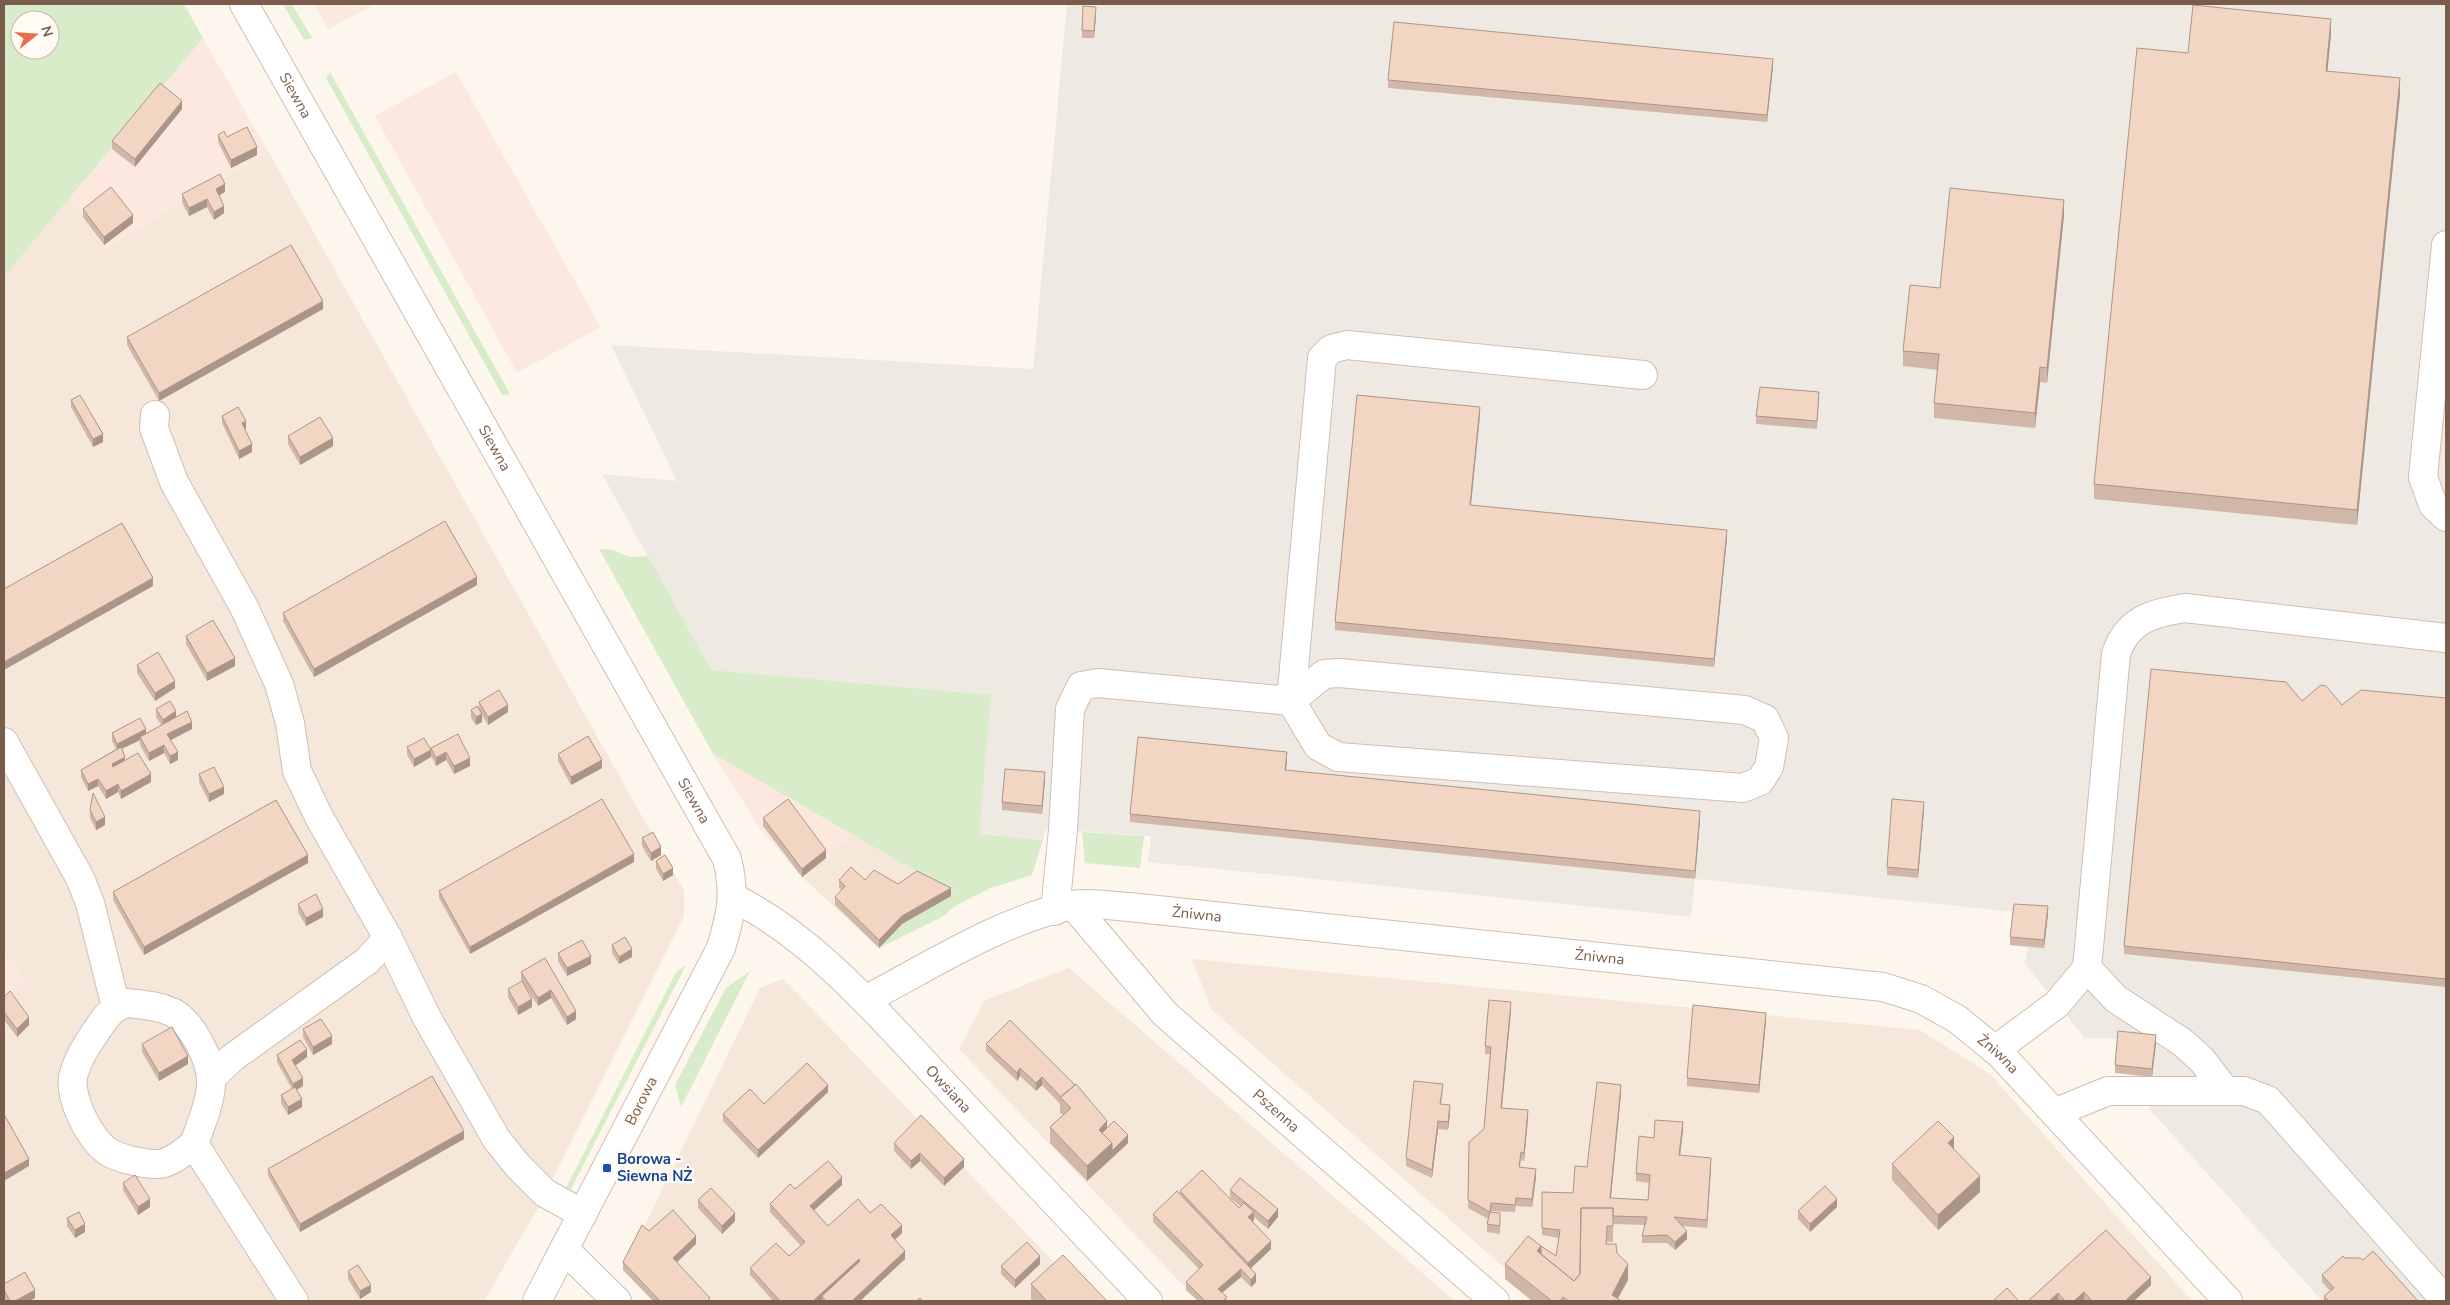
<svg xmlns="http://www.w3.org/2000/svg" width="2450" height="1305" font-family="'Nunito Sans',sans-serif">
<rect width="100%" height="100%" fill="#fdf6ec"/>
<path fill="#f5e8da" d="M268 151 684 891V916L539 1206 484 1301H4V1000L26 979 4 954V277L70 198 105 248Z
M854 835 954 893 902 924 879 948 802 877Z
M1192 959 1920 1030 1990 1074 2192 1301H1542L1211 1009Z
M1069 968 1455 1301H1198L959 1049 985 1000Z
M783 979 797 993 1091 1301H653L623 1270 760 988Z"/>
<path fill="#fde8e0" d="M314 4H376L328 29Z
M203 38 268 151 104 248 70 198Z
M456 72 601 327 517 373 375 116Z
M713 754 854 835 802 877 761 830Z
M4 954 26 979 4 1000Z"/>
<path fill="#efe9e4" d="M1067 4H2446V1301H2322L2150 1110 2152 1077 2115 1073 2118 1039 2085 1038 2025 964 2028 948 2010 945 2014 912 1695 879 1691 917 1148 862 1151 836 1045 829 1043 840 978 834 991 695 711 670 602 474 677 481 611 345 1033 369Z"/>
<path fill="#d8ecc9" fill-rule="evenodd" d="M4 4H184L203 38 4 277ZM20 20H50V50H20Z
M283 4H292L312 38 304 40Z
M330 72 510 394 502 395 326 78Z
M599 549 613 550 629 557 648 556 711 670 991 695 979 834 1043 840 1032 875 991 888 953 907 944 916 879 948 902 924 954 893 713 754Z
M1082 832 1144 836 1140 868 1085 863Z
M686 965 571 1189 563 1194 676 972Z
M750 971 681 1107 675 1085 726 988Z"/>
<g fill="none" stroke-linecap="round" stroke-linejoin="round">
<defs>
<g id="minor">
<path id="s1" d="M244 4 727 859C736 894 731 914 721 948L537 1301"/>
<path d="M2446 245 2423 477 2433 505 2446 517"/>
<path d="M155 415 154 428 174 482 244 607 279 684 290 723 297 771 319 817 388 938 427 1018 497 1140 518 1166 545 1193 583 1214"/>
<path d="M1291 701 1322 358 1331 349 1347 345 1643 375"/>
<path d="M4 742 80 878 90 903 116 1007"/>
<path id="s2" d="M732 897C815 938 881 1017 943 1083 1011 1156 1080 1229 1148 1301"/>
<path id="s3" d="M1073 905 1165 1014 1495 1301"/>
<path d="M1055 911 1063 830 1070 709 1081 686 1098 683 1291 701 1318 746 1338 757 1743 788 1760 781 1769 767 1774 738 1765 719 1745 710 1339 673 1324 674 1291 701"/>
<path d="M2087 968 2116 999 2182 1042 2202 1060 2225 1090"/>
<path id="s4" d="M865 1000C930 966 999 921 1072 905 1089 902 1111 906 1129 907L1883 987 1921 999 1957 1019 2001 1055 2228 1301"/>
<path d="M127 1003C142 1004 158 1006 172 1012 192 1022 211 1060 211 1081 211 1102 201 1124 194 1144 185 1151 170 1164 158 1164 143 1164 119 1159 107 1151 89 1138 67 1095 74 1073 78 1060 87 1044 95 1033 104 1019 111 1008 127 1003Z"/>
<path d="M1995 1050 2057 1004 2087 968 2116 654C2127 620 2152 613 2185 608L2446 638"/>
<path d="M211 1078 232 1058 367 961 388 938"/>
<path d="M2054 1113 2108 1091H2244L2268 1100 2446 1301"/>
<path d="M194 1144 294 1301"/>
<path d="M564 1249 617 1301"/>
</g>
</defs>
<use href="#minor" stroke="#d1beb0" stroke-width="30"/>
<use href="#minor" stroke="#fff" stroke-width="28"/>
</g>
<path fill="#d1b7a8" d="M1096 15 1094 38H1082V30Z
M2331 34 2327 71 2400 94 2357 525 2094 499V484L2188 53Z
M1773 67 1767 122 1388 88V80Z
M182 109 135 167 112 149V141Z
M218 135 257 155 231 168 218 142Z
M225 192 219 195 224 213 214 220 207 207 189 216 182 202V194Z
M83 209 133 223 104 245 83 217Z
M2064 215 2047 383 2040 382 2035 428 1934 418V403L1938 370 1903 366V351L1940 288Z
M323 309 159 401 127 345V337Z
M71 400 103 442 93 447 71 407Z
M1819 400 1817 429 1756 424V416Z
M1480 415 1471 505 1727 538 1714 667 1335 630V622Z
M222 416 246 429 245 430 252 452 239 459 222 423Z
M288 436 333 446 300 465 288 444Z
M477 585 314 677 283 621V613Z
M186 636 235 666 207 681 186 644Z
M137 665 175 688 155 701 137 673Z
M2446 698V987L2124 954V946L2302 701 2342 705Z
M479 702 508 712 488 725 482 715V722L476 725 471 718V710H479Z
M156 709 176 717 192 729 171 740 178 760 170 764 164 753 149 761 140 745V740L122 749 125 760 151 782 121 799 118 792 106 799 98 786 88 791 81 777V770L116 749 112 741V733H146L161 725 156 717Z
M458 734 470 766 454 774 446 760 436 766 431 756V748Z
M407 747 431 757 414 767 407 755Z
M558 754 602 768 571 785 558 761Z
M1287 760 1286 770 1700 819 1695 879 1130 822V814Z
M199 774 224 794 209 802 199 782Z
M1045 780 1042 814 1002 810V802Z
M90 810 105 825 96 830 90 818Z
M1924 810 1918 878 1887 875V867Z
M763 818 826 858 802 877 763 826Z
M642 838 661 855 651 861 642 846Z
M656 861 673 875 663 881 656 869Z
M634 862 470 954 439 898V891Z
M308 863 144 955 113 900V892Z
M839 880H865L898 884 951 896 902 924 879 948 835 905V897L842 890 839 888Z
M298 904 323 917 306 926 298 912Z
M2048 914 2044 948 2010 945V937Z
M612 945 632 957 619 964 612 953Z
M558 953 591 964 567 976 558 961Z
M545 958 576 1019 567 1025 551 998 538 1006 521 980V972Z
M508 989 532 1007 518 1015 508 997Z
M4 997 29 1025 17 1037 4 1020Z
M1511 1010 1502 1108 1528 1118 1524 1161 1521 1160 1520 1167 1536 1177 1532 1207 1516 1206 1515 1212 1491 1211V1212L1500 1213V1234L1487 1232V1224L1488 1219 1468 1208 1469 1142 1484 1129 1490 1054H1485V1046Z
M1010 1020 1107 1128 1128 1143 1087 1181 1050 1143V1127L1063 1115 1060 1113V1104L1042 1085 1036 1091 1020 1076 1017 1081 986 1051V1044Z
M1766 1021 1759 1093 1687 1086V1078Z
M303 1029 332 1044 313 1055 303 1037Z
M2156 1043 2152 1077 2115 1073V1065Z
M142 1044 188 1064 159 1081 142 1052Z
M277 1055 307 1057 295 1065 303 1086 296 1090 302 1107 288 1115 281 1103V1095L292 1089 277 1062Z
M828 1092 758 1158 723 1121V1114L764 1104Z
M1443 1092 1441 1104 1450 1113 1448 1130 1438 1129 1432 1178 1406 1166V1158Z
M1621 1093 1611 1198 1648 1200 1649 1183 1636 1181V1173L1654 1138 1683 1130 1680 1156 1711 1166 1707 1228 1682 1226 1687 1239 1675 1250 1667 1243H1642V1236L1645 1225 1613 1224V1242H1607V1244L1617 1253 1628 1280 1618 1299 1620 1301H1532L1505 1279V1264L1541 1246 1556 1256 1559 1238 1542 1235V1192L1573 1193 1587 1167Z
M464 1139 300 1232 268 1176V1169Z
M894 1143 964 1167 944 1186 920 1161 911 1169 894 1151Z
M1892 1164 1980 1192 1938 1230 1892 1180Z
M123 1183 150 1207 138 1215 123 1190Z
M842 1185 814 1210 828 1226 870 1213 902 1233 895 1240 905 1259 860 1301H773L750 1275V1268L789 1256 801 1246 770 1212V1204L795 1189Z
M1230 1190 1278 1217 1268 1229 1254 1217V1220L1252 1222 1271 1249 1251 1268 1256 1282 1251 1287 1241 1277 1222 1293 1227 1301H1198L1186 1290V1282L1199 1269 1153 1222V1214L1180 1194V1191L1239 1208 1240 1206 1230 1198Z
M698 1200 735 1221 722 1234 698 1208Z
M1837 1207 1810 1232 1798 1219V1211Z
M67 1218 85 1232 75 1238 67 1226Z
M2106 1230 2151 1285 2134 1301H2084V1300L2083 1301H2028Z
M649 1231 696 1244 677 1262 710 1301H653L623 1270V1262Z
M2345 1258 2418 1301H2324V1296L2330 1291 2322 1282V1275Z
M1040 1264 1015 1288 1001 1274V1266Z
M348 1271 371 1292 360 1299 348 1279Z
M1031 1284 1107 1301H1033L1031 1300Z
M4 1290 35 1298 29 1301H6L4 1298Z"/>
<path fill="#aa9588" d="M1096 7V15L1094 38V31Z
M2331 19V34L2326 86V71Z
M1773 59V67L1767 122V115Z
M2400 78V94L2357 525V510Z
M182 101V109L135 167V159Z
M257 147V155L231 168V160Z
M225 184V192L216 197V189Z
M207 199V207L189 216V208Z
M2064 200V215L2047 383V368Z
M224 206V213L214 220V212Z
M133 215V223L104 245V237Z
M323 301V309L159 401V393Z
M2040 367V382L2035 428V413Z
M1480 407V415L1470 513V505Z
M246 421V429L242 431V423Z
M103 434V442L93 447V439Z
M333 438V446L300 465V457Z
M252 444V452L239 459V451Z
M1727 530V538L1714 667V659Z
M477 577V585L314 677V669Z
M153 578V586L4 670V662Z
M235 658V666L207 681V673Z
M175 681V688L155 701V693Z
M508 705V712L488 725V717Z
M176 711V719L163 727V720Z
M482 714V722L476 725V717Z
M192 722V729L167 742V734Z
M146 729V737H140V740L117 751V744Z
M164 745V753L149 761V753Z
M431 750V757L414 767V759Z
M178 752V760L170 764V756Z
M446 752V760L436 766V758Z
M1287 752V760L1285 777V770Z
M125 757V765L112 772V764Z
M470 758V766L454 774V766Z
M602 760V768L571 785V777Z
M1045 772V780L1042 814V806Z
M151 774V782L121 799V791Z
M98 779V786L88 791V784Z
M118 784V792L106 799V791Z
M224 787V794L209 802V794Z
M1924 802V810L1918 878V870Z
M1700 811V819L1695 879V871Z
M105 817V825L96 830V822Z
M661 847V855L651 861V853Z
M826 850V858L802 877V869Z
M634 854V862L470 954V947Z
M308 855V863L144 955V947Z
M673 868V875L663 881V874Z
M951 888V896L902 924 879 948V940L902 916Z
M2048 906V914L2044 948V940Z
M323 909V917L306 926V918Z
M632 949V957L619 964V957Z
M591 956V964L567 976V968Z
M551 990V998L538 1006V998Z
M532 999V1007L518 1015V1007Z
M1511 1002V1010L1501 1116V1108Z
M576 1011V1019L567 1025V1017Z
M1766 1013V1021L1759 1093V1085Z
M29 1017V1025L17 1037V1029Z
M2156 1035V1043L2152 1077V1069Z
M332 1036V1044L313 1055V1047Z
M307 1049V1057L292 1068V1060Z
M188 1056V1064L159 1081V1073Z
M1020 1068V1076L1017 1081V1073Z
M1042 1077V1085L1036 1091V1083Z
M303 1078V1086L293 1092V1084Z
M828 1085V1092L758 1158V1150Z
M1621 1085V1093L1610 1206V1198Z
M302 1099V1107L288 1115V1107Z
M1450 1105V1113L1448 1130V1122Z
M1528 1110V1118L1524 1161V1153Z
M1107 1121V1136L1099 1137V1130Z
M1438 1121V1129L1432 1178V1170Z
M1683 1122V1130L1679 1163V1155Z
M464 1131V1139L300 1232V1224Z
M1128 1135V1143L1112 1158V1151Z
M1954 1137V1153L1948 1143Z
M1112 1143V1158L1087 1181V1166Z
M920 1153V1161L911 1169V1161Z
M1711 1158V1166L1707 1228V1220Z
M29 1159V1166L4 1181V1173Z
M964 1159V1167L944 1186V1178Z
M1536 1169V1177L1532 1207V1199Z
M1980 1176V1192L1938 1230V1215Z
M842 1177V1185L810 1214V1206Z
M150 1199V1207L138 1215V1207Z
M1837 1199V1207L1810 1232V1224Z
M1278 1209V1217L1268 1229V1221Z
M1254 1212V1220L1248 1225V1217Z
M735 1213V1221L722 1234V1226Z
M85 1224V1232L75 1238V1230Z
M902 1225V1233L891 1243V1235Z
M1687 1231V1239L1675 1250V1242Z
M696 1236V1244L673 1266V1258Z
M1271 1241V1249L1248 1271V1263Z
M1541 1246V1262L1537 1251Z
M905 1251V1259L860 1301H852Z
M1040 1256V1264L1015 1288V1280Z
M859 1259V1267L822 1296V1301H813Z
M1628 1264V1280L1616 1301 1612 1295Z
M1241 1269V1277L1218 1296V1289Z
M1256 1274V1282L1251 1287V1280Z
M2151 1277V1285L2134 1301H2125Z
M371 1285V1292L360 1299V1291Z
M35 1290V1298L29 1301H15Z
M2084 1292V1300L2083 1301H2074Z
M2058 1293V1301H2049Z"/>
<path fill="#f3d5c3" stroke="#aa9588" d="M2193 5 2331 19 2326 71 2400 78 2357 510 2094 484 2137 48 2188 53Z
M1083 6 1096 7 1094 31 1082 30Z
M1394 22 1773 59 1767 115 1388 80Z
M160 83 182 101 135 159 112 141Z
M247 127 257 147 231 160 218 135 224 131 227 137Z
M220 174 225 184 216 189 224 206 214 212 207 199 189 208 182 194Z
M111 187 133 215 104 237 83 209Z
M1950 188 2064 200 2047 368 2040 367 2035 413 1934 403 1939 354 1903 351 1910 285 1940 288Z
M291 245 323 301 159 393 127 337Z
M1760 387 1819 392 1817 421 1756 416Z
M80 395 103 434 93 439 71 400Z
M1357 395 1480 407 1470 505 1727 530 1714 659 1335 622Z
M238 407 246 421 242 423 252 444 239 451 222 416Z
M320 417 333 438 300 457 288 436Z
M445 521 477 577 314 669 283 613Z
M122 523 153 578 4 662V589Z
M213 620 235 658 207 673 186 636Z
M158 652 175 681 155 693 137 665Z
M2151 669 2286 682 2302 701 2321 685 2326 686 2342 705 2361 690 2446 698V979L2124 946Z
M499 690 508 705 488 717 479 702Z
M170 701 176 711 163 720 156 709Z
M477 706 482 714 476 717 471 710Z
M187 711 192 722 167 734 178 752 170 756 164 745 149 753 140 737Z
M140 718 146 729 117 744 112 733Z
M458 734 470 758 454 766 446 752 436 758 431 748Z
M588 736 602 760 571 777 558 754Z
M1138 737 1287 752 1285 770 1700 811 1695 871 1130 814Z
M424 738 431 750 414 759 407 747Z
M121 747 125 757 112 764 113 767 138 753 151 774 121 791 118 784 106 791 98 779 88 784 81 770Z
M214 767 224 787 209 794 199 774Z
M1005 769 1045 772 1042 806 1002 802Z
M93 793 105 817 96 822 90 810Z
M602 799 634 854 470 947 439 891Z
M788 799 826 850 802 869 763 818Z
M1892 799 1924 802 1918 870 1887 867Z
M276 800 308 855 144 947 113 892Z
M653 832 661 847 651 853 642 838Z
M665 855 673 868 663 874 656 861Z
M851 867 865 880 874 870 898 884 917 871 951 888 902 916 879 940 835 897 845 886 839 880Z
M316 894 323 909 306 918 298 904Z
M2014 904 2048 906 2044 940 2010 937Z
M625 937 632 949 619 957 612 945Z
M582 940 591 956 567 968 558 953Z
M545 958 576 1011 567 1017 551 990 538 998 521 972Z
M522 981 532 999 518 1007 508 989Z
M10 991 29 1017 17 1029 4 1012V997Z
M1489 1000 1511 1002 1501 1108 1528 1110 1524 1153 1521 1152 1519 1167 1536 1169 1532 1199 1516 1198 1515 1205 1491 1203 1490 1212 1468 1200 1469 1142 1484 1129 1491 1047 1485 1046Z
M1693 1005 1766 1013 1759 1085 1687 1078Z
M321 1019 332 1036 313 1047 303 1029Z
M1010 1020 1075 1085 1061 1097 1042 1077 1036 1083 1020 1068 1017 1073 986 1044Z
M172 1027 188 1056 159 1073 142 1044Z
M2118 1031 2156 1035 2152 1069 2115 1065Z
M300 1040 307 1049 292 1060 303 1078 293 1084 277 1055Z
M807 1063 828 1085 758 1150 723 1114 750 1089 764 1104Z
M432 1076 464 1131 300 1224 268 1169Z
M1414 1081 1443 1084 1440 1104 1450 1105 1448 1122 1438 1121 1432 1170 1406 1158Z
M1597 1082 1621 1085 1610 1198 1648 1200 1650 1175 1636 1173 1639 1136 1654 1138 1655 1120 1683 1122 1679 1155 1711 1158 1707 1220 1674 1217 1687 1231 1675 1242 1667 1235 1642 1236 1647 1217 1613 1216V1208H1581L1580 1274 1574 1281 1541 1254V1246L1556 1256 1560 1230 1542 1228V1192L1573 1193 1575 1166 1587 1167Z
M1076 1084 1107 1121 1099 1130 1112 1143 1087 1166 1050 1127 1071 1108 1060 1097Z
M295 1087 302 1099 288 1107 281 1095Z
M4 1114 29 1159 4 1173Z
M921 1115 964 1159 944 1178 920 1153 911 1161 894 1143Z
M1114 1121 1128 1135 1112 1151V1143L1102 1133Z
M1938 1121 1954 1137 1948 1143 1980 1176 1938 1215 1892 1164Z
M828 1161 842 1177 810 1206 828 1226 858 1199 870 1213 881 1204 902 1225 891 1235 905 1251 852 1301H826L822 1296 860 1261 859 1259 813 1301H780L750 1268 776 1243 789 1256 805 1242 770 1204 790 1184 795 1189Z
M1202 1170 1239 1208 1244 1203 1254 1212 1248 1217 1271 1241 1248 1263 1180 1191Z
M135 1175 150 1199 138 1207 123 1183Z
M1240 1178 1278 1209 1268 1221 1230 1190Z
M1825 1186 1837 1199 1810 1224 1798 1211Z
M711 1188 735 1213 722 1226 698 1200Z
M1177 1191 1256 1274 1251 1280 1241 1269 1218 1289 1227 1297 1223 1301H1205L1186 1282 1203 1265 1153 1214Z
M1581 1208H1613V1226H1607L1606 1244H1616L1617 1253 1628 1264 1612 1295 1620 1300 1619 1301H1569L1563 1297 1560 1301H1552L1505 1264 1528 1236 1541 1246 1537 1251 1574 1281 1580 1274Z
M673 1210 696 1236 673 1258 710 1298 707 1301H660L623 1262 642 1225 649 1231Z
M79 1212 85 1224 75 1230 67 1218Z
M1490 1212 1500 1213V1226L1487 1224Z
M2106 1230 2151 1277 2125 1301H2092L2084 1292 2074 1301H2065L2058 1293 2049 1301H2028Z
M1027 1242 1040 1256 1015 1280 1001 1266Z
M2373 1251 2418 1301H2329L2324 1296 2334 1288 2322 1275 2343 1256 2345 1258H2360L2363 1260Z
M1063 1255 1107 1301H1047L1031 1284Z
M358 1265 371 1285 360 1291 348 1271Z
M25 1272 35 1290 15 1301H10L4 1290V1284Z
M2007 1288 2019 1301H1993Z
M920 1298 923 1301H916Z"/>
<rect fill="#1a4fb4" stroke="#fffaf3" stroke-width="2" x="602" y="1163" width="10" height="10" rx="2.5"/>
<g text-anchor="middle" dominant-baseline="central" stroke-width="5" stroke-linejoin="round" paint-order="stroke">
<g font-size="15" fill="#7a5c4d" stroke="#fffaf3">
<text stroke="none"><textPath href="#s1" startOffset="105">Siewna</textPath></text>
<text stroke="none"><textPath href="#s1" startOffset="510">Siewna</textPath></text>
<text stroke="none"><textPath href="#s1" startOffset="915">Siewna</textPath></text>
<text stroke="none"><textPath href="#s4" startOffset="354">Żniwna</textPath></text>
<text stroke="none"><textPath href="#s4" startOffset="759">Żniwna</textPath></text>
<text stroke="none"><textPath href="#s4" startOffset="1179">Żniwna</textPath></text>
<text stroke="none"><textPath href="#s2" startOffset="291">Owsiana</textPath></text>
<text transform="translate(641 1101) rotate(-63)">Borowa</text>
<text stroke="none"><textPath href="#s3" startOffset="290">Pszenna</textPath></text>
</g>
<g font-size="15" font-weight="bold" fill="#164399" stroke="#fffaf3" text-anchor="start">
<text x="617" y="1159">Borowa -<tspan x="617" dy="17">Siewna NŻ</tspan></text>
</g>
</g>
<rect width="2450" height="1305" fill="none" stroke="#7a5c4d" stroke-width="10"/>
<g transform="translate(35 35) rotate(73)"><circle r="24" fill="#fffaf3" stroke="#cabbb1"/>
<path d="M0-4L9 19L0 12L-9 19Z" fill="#e76f51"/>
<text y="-8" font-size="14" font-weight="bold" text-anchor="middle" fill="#7a5c4d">N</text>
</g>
</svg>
